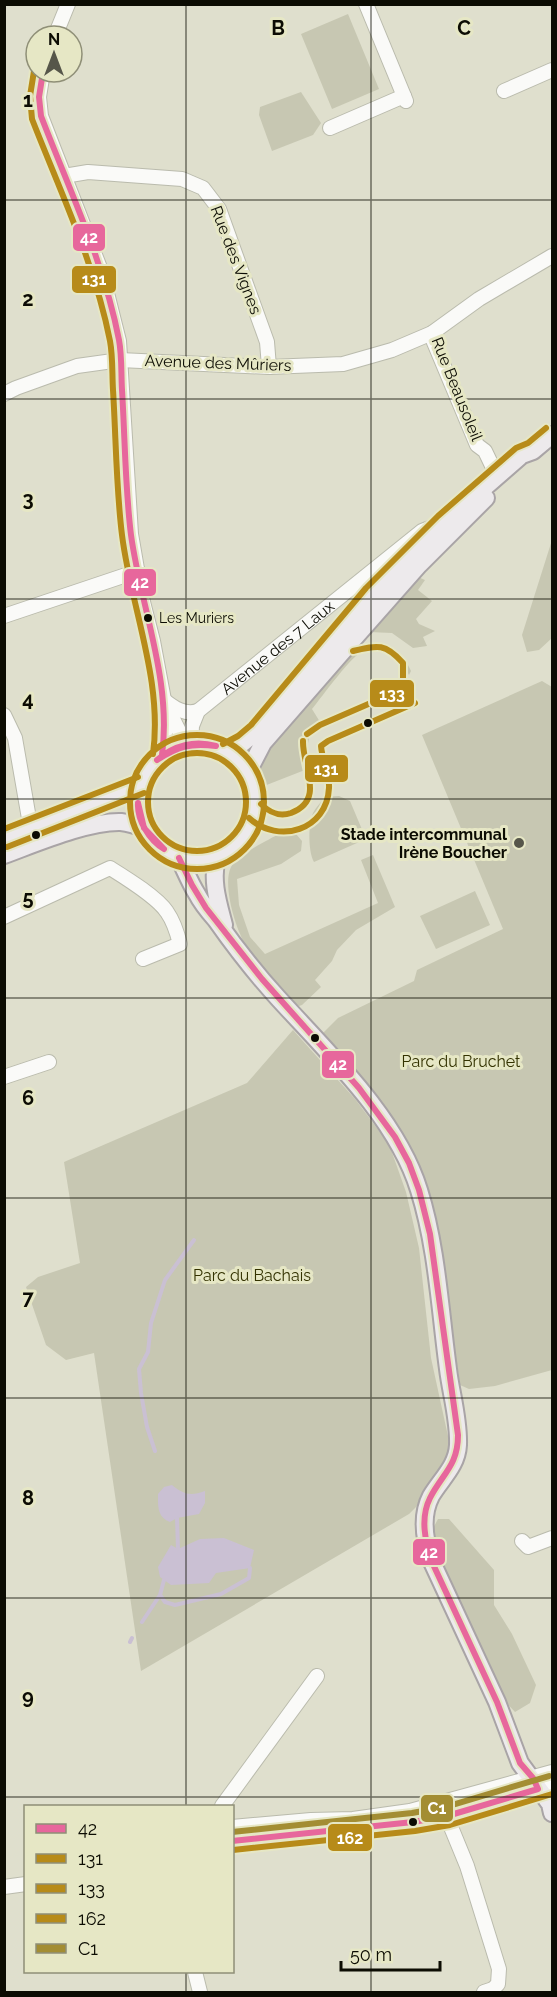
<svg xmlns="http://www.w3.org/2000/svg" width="557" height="1997" font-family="Raleway,sans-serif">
<rect width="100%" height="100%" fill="#dfdfcd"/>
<path fill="#c7c7b2" d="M348 14 379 89 332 109 301 34Z
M301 92 321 123 313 135 272 151 259 115 260 107Z
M552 540V638L539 650 527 652 522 635Z
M418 577 425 580 418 590 432 601 416 619 419 624 435 631 423 637 427 646 413 648 392 633 369 632Z
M378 646C396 650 403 653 411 671L409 675C403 663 397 655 384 650 378 649 371 648 365 650 353 653 322 697 312 709L320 722 311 729 307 748 310 768 264 786C259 773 258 765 265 753L350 656 362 647Z
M542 681 552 687V1370L495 1386 469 1389 460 1385 435 1221 426 1182 402 1135 322 1034 338 1018 414 981 417 970 503 929 422 735Z
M339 796 350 801 366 839 314 862C308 852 308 824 313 813 316 807 321 802 325 797Z
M288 831 296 834 302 841 301 851 281 864 237 879 239 905 250 937 265 954 378 903 361 860 373 855 395 907 356 930 337 950 332 961 315 980 321 987 302 1005 299 1006C288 998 255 959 247 947 236 931 222 885 231 867 237 854 268 841 280 833Z
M475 891 490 925 436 949 420 916Z
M293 1030 355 1099 389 1144 406 1192 419 1248 431 1358 451 1450 416 1507 409 1514 141 1671 94 1353 66 1360 46 1345 26 1287 38 1277 80 1263 64 1162 247 1083Z
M438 1519H449L494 1570V1605L512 1634 536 1685 530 1703 515 1712 503 1699 489 1662 448 1580 430 1534Z"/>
<path fill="#cac0d3" d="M172 1485C184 1495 191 1496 205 1491V1503L199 1514 177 1518 170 1522C157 1517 158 1506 158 1494L164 1487Z
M224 1538 254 1550 250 1568 216 1573 209 1583 171 1585 160 1577 158 1567 171 1545 178 1549 200 1539Z"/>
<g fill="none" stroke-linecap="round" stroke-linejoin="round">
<path stroke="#cac0d3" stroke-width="4" d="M155 1451 147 1427 141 1393 139 1369 148 1352 151 1323 165 1280 194 1240
M177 1518 178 1549
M160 1595 164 1580
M142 1622 160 1595 165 1602 175 1605 221 1594 249 1578 250 1568
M130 1642 132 1638"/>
<defs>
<g id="minor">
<path d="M366 4 406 101"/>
<path d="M55 36 68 4"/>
<path d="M43 72 39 97 41 116 102 273 119 341 131 534 142 598 153 641 164 700 165 733 162 755"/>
<path d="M504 91 552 70"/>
<path d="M330 128 404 96"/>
<path d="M64 176 88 172 182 179 203 188 219 209 267 342 269 367"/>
<path d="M432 333 433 340 477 445 485 451 497 476"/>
<path d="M4 394 16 388 77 366 120 360 269 367 343 364 392 350 432 333 479 299 552 256"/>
<path d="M4 616 138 571"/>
<path d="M164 700C174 708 184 715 198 711"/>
<path d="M167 707 181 735 191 744"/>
<path d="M4 715 15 738 31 830"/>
<path id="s1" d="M191 744 192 726 198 711 422 531 442 523"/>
<path d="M4 917 110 868C126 878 157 897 167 912 174 922 177 932 180 944L143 959"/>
<path d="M4 1077 49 1062"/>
<path d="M522 1541 528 1547 552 1538"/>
<path d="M222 1806 317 1676"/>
<path d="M444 1810 467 1866 499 1969 498 1984 493 1989 484 1992"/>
<path d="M232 1827 311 1820 353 1819 410 1811 552 1772"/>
<path d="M232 1841 413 1822 447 1816 552 1785"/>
<path d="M4 1887 26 1884"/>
<path d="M195 1972 200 1992"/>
</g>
<path id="major" d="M138 802a59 59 0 1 1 118 0a59 59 0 1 1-118 0Z
M228 752 243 743 257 731 372 594 444 523 522 455 533 451 552 435
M248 772 263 743 351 642 419 565 486 498
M4 839 76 812 141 785
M4 855C37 843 88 821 121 822 129 823 136 825 144 828
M217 857C211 881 218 902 224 925
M179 858C185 870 190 883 197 894 202 904 209 912 216 920 235 947 256 974 278 998 328 1053 397 1118 419 1190 437 1247 440 1310 448 1369 451 1394 459 1419 458 1445 457 1466 441 1479 431 1496 420 1517 425 1542 432 1562L497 1702 520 1763 550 1804 552 1813"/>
</defs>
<use href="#minor" stroke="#babbad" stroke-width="16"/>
<use href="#major" stroke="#a9a4a6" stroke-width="20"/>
<use href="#minor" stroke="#fafaf8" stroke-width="14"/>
<use href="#major" stroke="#edeaec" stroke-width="16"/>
<defs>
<path id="bus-1" d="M43 72 39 97 41 116C69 189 104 262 119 340 122 356 121 373 122 390 125 438 125 487 131 535 141 608 172 681 162 755
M157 760C174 745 195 740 216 746
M157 760C179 746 190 743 216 746
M138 803 144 828 164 849
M138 803C137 820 149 840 164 849
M179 858 192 885 206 908 262 979 359 1088 395 1137 409 1163 419 1190 430 1234 458 1435C458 1466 442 1474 430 1498 420 1518 425 1541 432 1562L497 1702 520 1763 533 1778 538 1789
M232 1841 413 1822 447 1816 538 1789"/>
<path id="bus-2" d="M34 71 30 96 32 119C60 191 95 264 110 341 113 357 112 374 113 390 116 438 116 487 122 535 131 608 163 680 153 754
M130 802a67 67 0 1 1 134 0a67 67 0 1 1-134 0Z
M249 818C279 845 327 830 329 788 330 773 322 760 321 746L328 741 415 703
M7 847 144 793"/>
<path id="bus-3" d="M307 734 320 725 403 689V663C385 643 378 645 353 651
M223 744 238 736 251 725 366 588 438 516 516 448 528 443 546 428
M148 802a49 49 0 1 1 98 0a49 49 0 1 1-98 0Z
M261 804C270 813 279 817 291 813 326 800 302 766 303 741
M4 829 138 777"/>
<path id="bus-4" d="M233 1850 415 1831 450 1825 552 1794"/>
<path id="bus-5" d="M232 1832 412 1813 445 1807 549 1776"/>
</defs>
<use href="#bus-1" stroke="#e6e7c5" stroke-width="10"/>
<use href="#bus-2" stroke="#e6e7c5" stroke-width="10"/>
<use href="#bus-3" stroke="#e6e7c5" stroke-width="10"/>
<use href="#bus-4" stroke="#e6e7c5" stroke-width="10"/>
<use href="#bus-5" stroke="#e6e7c5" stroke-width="10"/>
<use href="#bus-1" stroke="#e7679c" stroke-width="6"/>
<use href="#bus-2" stroke="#b78b19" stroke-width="6"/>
<use href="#bus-3" stroke="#b78b19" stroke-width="6"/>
<use href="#bus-4" stroke="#b78b19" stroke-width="6"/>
<use href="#bus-5" stroke="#a38d33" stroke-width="6"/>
</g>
<path fill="none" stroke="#0c0c03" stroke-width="1.5" stroke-opacity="0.55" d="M186 4V1806M371 4V1992M4 200H552M4 399H552M4 599H552M4 799H552M4 998H552M4 1198H552M4 1398H552M4 1598H552M4 1797H552M186 1972V1992"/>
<g fill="#0c0c03" stroke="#e6e7c5" stroke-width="2">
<circle cx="148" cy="618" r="5"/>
<circle cx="368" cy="723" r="5"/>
<circle cx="36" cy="835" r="5"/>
<circle cx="315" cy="1038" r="5"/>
<circle cx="413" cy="1822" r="5"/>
</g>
<circle fill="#56564a" stroke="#e6e7c5" stroke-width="2" cx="519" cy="843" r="6"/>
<g text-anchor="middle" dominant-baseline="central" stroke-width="6" stroke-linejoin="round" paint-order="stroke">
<g font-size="14" fill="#0c0c03" stroke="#e6e7c5" text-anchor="start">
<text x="159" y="618">Les Muriers</text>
</g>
<g font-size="16" fill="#0c0c03" stroke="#e6e7c5">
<text transform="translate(236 260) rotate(69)">Rue des Vignes</text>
<text transform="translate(218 363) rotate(2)">Avenue des Mûriers</text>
<text transform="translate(457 389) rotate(68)">Rue Beausoleil</text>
<text stroke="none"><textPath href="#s1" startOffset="136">Avenue des 7 Laux</textPath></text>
</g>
<g font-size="16" font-weight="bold" fill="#0c0c03" stroke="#e6e7c5" text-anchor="end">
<text x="507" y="834">Stade intercommunal<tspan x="507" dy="18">Irène Boucher</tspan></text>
</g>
<g font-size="16" fill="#333200" stroke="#e6e7c5">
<text x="461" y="1061">Parc du Bruchet</text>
<text x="252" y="1275">Parc du Bachais</text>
</g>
</g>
<g font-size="20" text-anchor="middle" font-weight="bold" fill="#0c0c03" stroke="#e6e7c5" stroke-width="6" stroke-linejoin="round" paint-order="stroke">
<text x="278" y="35">B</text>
<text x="464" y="35">C</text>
<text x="28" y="107">1</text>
<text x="28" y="306">2</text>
<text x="28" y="506">3</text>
<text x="28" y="706">4</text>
<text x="28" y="905">5</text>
<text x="28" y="1105">6</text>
<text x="28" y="1305">7</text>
<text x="28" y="1505">8</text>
<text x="28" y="1704">9</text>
</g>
<g stroke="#e6e7c5" stroke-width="2">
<rect x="72" y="223" width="34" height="29" rx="6" fill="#e7679c"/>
<rect x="71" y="265" width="46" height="29" rx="6" fill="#b78b19"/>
<rect x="123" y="568" width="34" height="29" rx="6" fill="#e7679c"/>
<rect x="369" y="679" width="46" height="29" rx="6" fill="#b78b19"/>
<rect x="304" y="754" width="45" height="29" rx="6" fill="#b78b19"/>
<rect x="321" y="1050" width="34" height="29" rx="6" fill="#e7679c"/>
<rect x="412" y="1538" width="34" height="28" rx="6" fill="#e7679c"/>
<rect x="420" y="1794" width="34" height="29" rx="6" fill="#a38d33"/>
<rect x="327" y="1823" width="46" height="29" rx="6" fill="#b78b19"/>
</g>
<g font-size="16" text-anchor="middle" font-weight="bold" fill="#fff">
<text x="89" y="243">42</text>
<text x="94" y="285">131</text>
<text x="140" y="588">42</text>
<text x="392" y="700">133</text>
<text x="326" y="775">131</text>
<text x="338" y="1070">42</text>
<text x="429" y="1558">42</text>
<text x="437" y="1814">C1</text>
<text x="350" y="1844">162</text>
</g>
<rect width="557" height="1997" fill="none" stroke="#0c0c03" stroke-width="12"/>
<rect x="24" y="1805" width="210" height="168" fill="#e6e7c5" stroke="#8f8f77" stroke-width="1.5"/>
<rect x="36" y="1824" width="30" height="9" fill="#e7679c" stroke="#8f8f77" stroke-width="1.5"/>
<text x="78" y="1835" font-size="18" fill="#0c0c03">42</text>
<rect x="36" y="1854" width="30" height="9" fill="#b78b19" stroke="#8f8f77" stroke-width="1.5"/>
<text x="78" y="1865" font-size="18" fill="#0c0c03">131</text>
<rect x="36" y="1884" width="30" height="9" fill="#b78b19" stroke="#8f8f77" stroke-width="1.5"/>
<text x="78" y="1895" font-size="18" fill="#0c0c03">133</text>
<rect x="36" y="1914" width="30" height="9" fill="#b78b19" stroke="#8f8f77" stroke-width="1.5"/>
<text x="78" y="1925" font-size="18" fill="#0c0c03">162</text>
<rect x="36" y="1944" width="30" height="9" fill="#a38d33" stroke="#8f8f77" stroke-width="1.5"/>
<text x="78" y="1955" font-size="18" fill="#0c0c03">C1</text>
<g transform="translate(54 54)"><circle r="28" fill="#e6e7c5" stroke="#8f8f77" stroke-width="1.5"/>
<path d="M0-4.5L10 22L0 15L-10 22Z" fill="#56564a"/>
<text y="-9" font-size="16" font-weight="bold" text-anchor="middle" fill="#0c0c03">N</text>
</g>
<path d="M341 1961v9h99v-9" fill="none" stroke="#0c0c03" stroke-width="3"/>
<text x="350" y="1961" font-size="18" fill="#0c0c03" stroke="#e6e7c5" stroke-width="4.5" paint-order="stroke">50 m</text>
</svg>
